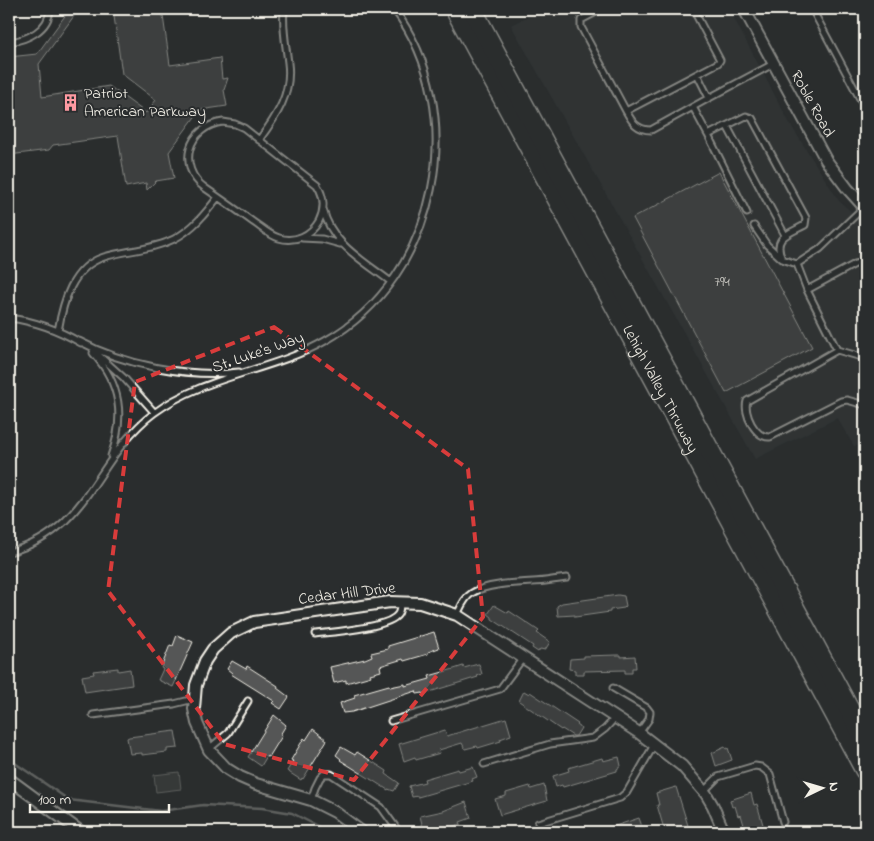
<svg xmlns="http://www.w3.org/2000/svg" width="874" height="841" font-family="'Indie Flower',sans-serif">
<rect width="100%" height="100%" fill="#2a2d2e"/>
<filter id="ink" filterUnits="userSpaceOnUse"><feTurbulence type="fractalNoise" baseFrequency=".02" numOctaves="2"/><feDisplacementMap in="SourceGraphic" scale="10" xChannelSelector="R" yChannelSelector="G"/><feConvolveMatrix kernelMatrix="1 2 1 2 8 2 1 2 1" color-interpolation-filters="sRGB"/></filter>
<g filter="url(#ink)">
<path fill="#373a3a" d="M542 9H729L790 124 839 201 865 224V445L854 446 837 418 755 459 511 25Z"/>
<path fill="#444645" stroke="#9c9c96" d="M179 772 181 789 156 792 154 775Z"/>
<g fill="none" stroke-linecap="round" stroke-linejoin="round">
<path stroke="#9f9f9a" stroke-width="2.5" d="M9 759 69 800 161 811 203 805 262 808 292 813 329 832"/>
</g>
<path fill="#555756" stroke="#f4f1e8" d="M67 9H79L39 64 42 97 109 86 146 113 156 100 122 74 113 9H162L170 65 220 58 222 79 228 78 224 90 227 106 200 110 169 152 174 178 156 181 147 190 146 183 126 187 118 136 53 145 49 150 9 155V57L37 54 67 13Z
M719 172 812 347 726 393 633 218Z
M618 595 624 596 626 606 624 608 610 610V612L575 617V615L558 616 557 606 562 603Z
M494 605 508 613 509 611 539 631 537 633 550 642 545 650 540 649 538 652 532 648 533 646 492 619V617L488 614Z
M434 632 439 648 428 652V654L404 661 403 659 380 666 381 671 370 674 371 676 346 683V680L334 683 330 667 365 659 372 656 371 653 388 649V646Z
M177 635 193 642 173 687 158 680 163 669 161 668 170 645 173 646Z
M617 655H621V657L635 656 636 668H632V673H625V670L584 671V674H575V670L569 669 570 659 584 658V656Z
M232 661 246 669 247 666 278 686 277 688 289 697 281 709 272 703 274 701 231 674 232 673 227 669Z
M478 664H479L482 674 477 676 478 677 423 694V693L417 694 416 691 352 712 343 713 340 703 355 698 354 695 389 685 390 687 405 684V686L430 679 429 676 454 669 463 666 464 668Z
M118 668V671L130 669 132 685 85 692 82 676 94 674 93 671Z
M524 691 529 694 530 692 578 724 577 725 581 728 576 736H573L562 729 561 730 519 701Z
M274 715 286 725 280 735 282 736 269 757 267 756 261 766 248 757Z
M506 718 511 735 500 739 501 741 478 748 477 746 465 749 462 743 439 750 440 753 416 760 415 757 404 761 399 744 445 730 447 736Z
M313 729 327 740 303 779 302 778 301 780 287 771 293 761 291 760 304 738 306 740Z
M175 731 178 748 167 749V752L142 755V753L130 754 127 738 129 737Z
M341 747 355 755 357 752 387 771 386 774 399 783 394 791 388 789V790L340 760 341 759 336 755Z
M725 747 726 749 728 748 732 760 716 766 712 753Z
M619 757 621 766 617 769V771L563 787 562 785 556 787 553 776 569 771 568 768 602 758 603 761Z
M473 767 477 777 472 779 473 781 418 797V796L412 797 409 786 425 782 424 779 458 769 459 771Z
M544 785 547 801 500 815 495 799 506 796V793L530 786 531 789Z
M676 787 685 816 690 832H667L666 828 664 829 657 805H659L656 793Z
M751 793 754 805 757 804 764 828 761 829 762 832H746L741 815 738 816 735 806 732 807 730 800Z
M466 802 471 818 460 822 461 824 437 831 436 829 424 832 420 816 443 811Z
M639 818 644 832H603V830Z"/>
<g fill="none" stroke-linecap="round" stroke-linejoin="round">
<defs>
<path id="lane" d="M602 9 581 20V27L626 111 718 63 720 60 693 9
M812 9 865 108
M9 42C27 40 49 30 50 9
M697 74 709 98 773 64
M693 107 708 135 746 116 752 118 806 218 805 225C788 234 772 237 782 259L797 264 820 249 864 207
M626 111C632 122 637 130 651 130L709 98
M223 122 235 124 244 128 317 185C324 196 325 209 319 221 311 235 295 243 279 238 269 235 261 227 253 222 237 210 221 199 205 188 176 167 188 126 223 122Z
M727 126 785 235
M708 135 747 213
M259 140C277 116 292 93 288 63 286 45 282 27 284 9
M323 209C331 244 364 261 391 282
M754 226 767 245 781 258
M302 238 322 239 340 244
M797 264 807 290 855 264 865 262
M807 290 837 350 865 358
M9 318C34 321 59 330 81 343
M58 331C63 302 72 267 104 257 127 250 152 250 174 239 193 229 205 214 218 197
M79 341C124 365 189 378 239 372
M93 350 124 378 154 412
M837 350 747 401C743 413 755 438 770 437L841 401 847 400 865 405
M93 353C121 384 125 417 111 456
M9 552C90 531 95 457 154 413 205 375 271 372 325 341 439 278 471 112 394 9
M457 615C461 607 464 598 472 593 486 584 516 583 533 582 544 582 556 579 567 578
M315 634C332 632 390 628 398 614 400 611 400 605 400 602
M613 688 647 708 650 712 649 719 639 733
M93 715 174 704 194 699
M391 721 500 689 523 658
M209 749 228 733 248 701
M484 764 550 744 593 738 605 729 615 718
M704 791 718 777 755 766 761 767 770 774 783 822
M311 800 315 788 320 778 324 774H331L381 807 399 832
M538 823 620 798 627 792 654 745"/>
<path id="street" d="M744 9 826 160 847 188 865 208
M9 779 81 832
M362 832 335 812 311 800 256 784 240 777 227 769 209 750 197 723 194 709 196 685 205 661 213 649 231 633 254 622 390 602 420 603 457 615 639 733 682 766 706 794 713 806 724 832"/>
<g id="highway">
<path id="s1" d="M455 9 865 770"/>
<path d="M472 9 865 739"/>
</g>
</defs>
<use href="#lane" stroke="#f4f1e8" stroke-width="9"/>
<use href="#street" stroke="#f4f1e8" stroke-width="14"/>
<use href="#highway" stroke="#f4f1e8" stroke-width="22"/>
<use href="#lane" stroke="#2a2d2e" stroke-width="5"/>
<use href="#street" stroke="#2a2d2e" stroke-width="10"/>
<use href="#highway" stroke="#2a2d2e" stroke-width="19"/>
</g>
</g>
<path d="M0 0H874V841H0ZM274 327 468 469 483 617 354 780 224 744 108 591 135 382Z" fill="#2a2d2e" fill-opacity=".55" fill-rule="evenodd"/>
<path fill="none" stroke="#d93c3b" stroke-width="4" stroke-dasharray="10 6" stroke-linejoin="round" d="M274 327 468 469 483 617 354 780 224 744 108 591 135 382Z"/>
<defs>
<symbol id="building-bare" viewBox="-9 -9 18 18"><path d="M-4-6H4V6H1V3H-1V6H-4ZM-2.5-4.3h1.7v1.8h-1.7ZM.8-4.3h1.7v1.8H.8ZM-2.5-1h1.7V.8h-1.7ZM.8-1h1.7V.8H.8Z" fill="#ff9aa2" stroke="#2a2d2e" stroke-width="2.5" paint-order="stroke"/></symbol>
</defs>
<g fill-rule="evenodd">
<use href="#building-bare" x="58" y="90" width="25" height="25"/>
</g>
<g text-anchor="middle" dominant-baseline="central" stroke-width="4" stroke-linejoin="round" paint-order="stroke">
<g font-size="14" fill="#cccac4">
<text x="722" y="282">794</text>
</g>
<g font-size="16" fill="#f4f1e8" stroke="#2a2d2e" text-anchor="start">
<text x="84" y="94">Patriot<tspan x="84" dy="18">American Parkway</tspan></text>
</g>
<g font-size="16" fill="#f4f1e8" stroke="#2a2d2e">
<text transform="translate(812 104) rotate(61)">Roble Road</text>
<text transform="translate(258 353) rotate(-19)">St. Luke's Way</text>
<text stroke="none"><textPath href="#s1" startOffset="432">Lehigh Valley Thruway</textPath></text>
<text transform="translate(347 594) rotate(-7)">Cedar Hill Drive</text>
</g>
</g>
<rect width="874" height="841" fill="none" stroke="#2a2d2e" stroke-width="30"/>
<rect x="15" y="15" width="844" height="811" fill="none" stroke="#f4f1e8" stroke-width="2" filter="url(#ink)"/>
<g transform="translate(822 788) rotate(85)" stroke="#2a2d2e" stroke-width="4" paint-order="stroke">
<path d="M0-4L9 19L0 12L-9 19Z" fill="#f4f1e8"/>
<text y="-8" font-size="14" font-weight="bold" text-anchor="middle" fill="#f4f1e8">N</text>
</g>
<path d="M30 804v8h139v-8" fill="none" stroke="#f4f1e8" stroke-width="2.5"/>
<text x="38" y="804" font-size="15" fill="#f4f1e8" stroke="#2a2d2e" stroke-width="4" paint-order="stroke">100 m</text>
</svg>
